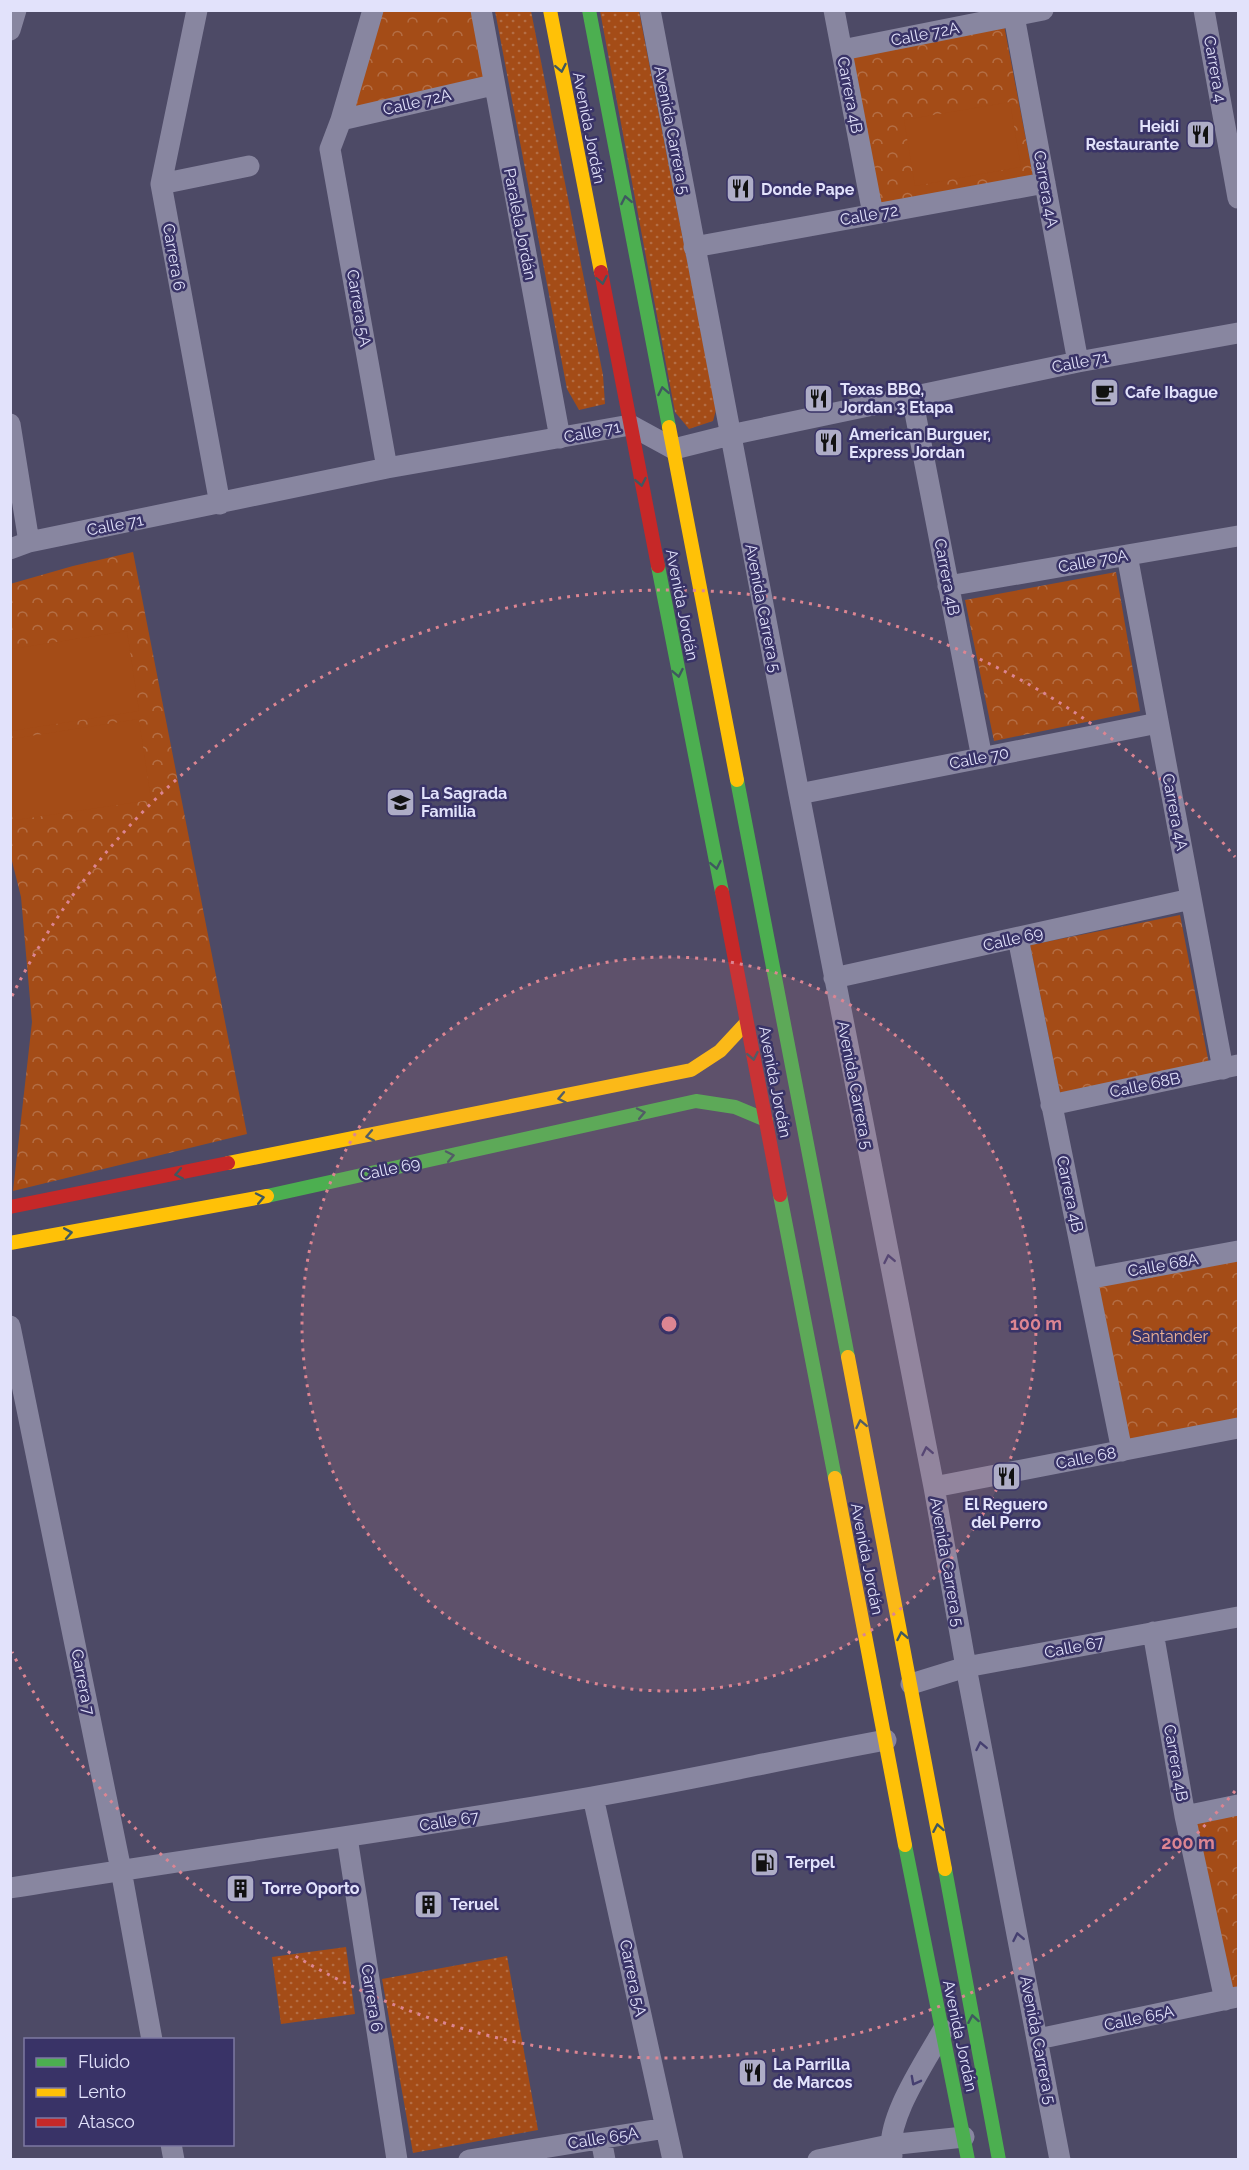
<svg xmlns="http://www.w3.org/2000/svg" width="1249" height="2170" font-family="Raleway,sans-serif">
<defs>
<pattern id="grass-dots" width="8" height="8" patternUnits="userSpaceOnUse" patternTransform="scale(1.5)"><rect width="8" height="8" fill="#a44c17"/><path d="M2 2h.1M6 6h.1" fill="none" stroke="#b46e45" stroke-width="1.8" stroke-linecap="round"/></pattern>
<pattern id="forest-crowns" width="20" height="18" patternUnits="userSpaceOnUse" patternTransform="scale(1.5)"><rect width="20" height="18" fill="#a44c17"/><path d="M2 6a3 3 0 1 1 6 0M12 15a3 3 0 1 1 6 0" fill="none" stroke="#b46e45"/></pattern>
</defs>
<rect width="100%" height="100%" fill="#4d4a66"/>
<path fill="url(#grass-dots)" d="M495 11H531L603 375 605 404 579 410 567 389Z
M600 11H639L716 410 713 421 689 429 675 412Z
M346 1947 355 2014 281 2024 272 1957Z
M507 1956 538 2130 413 2153 382 1979Z"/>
<path fill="url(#forest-crowns)" d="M373 11H481L493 85 341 120Z
M1003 20 1034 181 881 211 851 49Z
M133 552 247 1134 13 1191 32 1022 21 897 10 853V584L73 566Z
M1116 572 1140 711 994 741 965 600Z
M1180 915 1209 1064 1060 1093 1030 945Z
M1238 1254V1428L1122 1451 1087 1279Z
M1238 1811V1987L1231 1989 1194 1821Z"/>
<path fill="#a44c17" d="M1010 102 1021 167 915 186 904 120Z
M127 631 139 711 11 731V649Z
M139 719 151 800 16 820 11 785V739Z"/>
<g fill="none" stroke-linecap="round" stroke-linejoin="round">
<path stroke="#8886a0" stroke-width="21" d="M197 10 161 184 220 504
M373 10 341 120 330 149 387 468
M481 10 560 438
M650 10 799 794 934 1487 966 1667 1060 2160
M834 10 873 214
M1204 10 1238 198
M1014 16 1078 362
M10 30 16 10
M842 50 1043 10
M341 120 493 85
M161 184 249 166
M694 247 1045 183
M912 397 982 758
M10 424 29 542
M10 549 29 542 387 468 630 425 674 449 730 435 1078 362 1238 333
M1127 555 1223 1069
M948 586 1238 536
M799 794 1158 723
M1018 938 1122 1451
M834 978 1191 899
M1051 1105 1238 1065
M1087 1279 1238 1251
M10 1326 121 1870 152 2040
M934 1487 1238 1428
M1153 1632 1185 1816 1225 2000
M911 1684 966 1667 1238 1617
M593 1797 673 2160
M1185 1816 1238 1805
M347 1837 397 2160
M10 1888C204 1856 399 1831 592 1797 690 1780 788 1758 886 1740
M1038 2039 1237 1997
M601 2139 605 2160
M171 2144 174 2160
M892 2156C884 2121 926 2061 943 2030
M469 2160 666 2128
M818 2160 889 2145 964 2137"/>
<path stroke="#4caf50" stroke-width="14" d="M589 10 669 427
M658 566 722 892
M737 780 848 1357
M780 1195 835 1478
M267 1196 696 1101 735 1107 766 1120
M905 1845 968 2160
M945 1869 999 2160"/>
<path stroke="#ffc107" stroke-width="14" d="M550 10 601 272
M669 427 737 780
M228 1163 691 1070 720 1051 746 1023
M10 1243 267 1196
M848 1357 945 1869
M835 1478 905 1845"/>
<path stroke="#c62828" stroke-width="14" d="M601 272 658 566
M722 892 780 1195
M10 1207 228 1163"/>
</g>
<defs><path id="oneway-chevron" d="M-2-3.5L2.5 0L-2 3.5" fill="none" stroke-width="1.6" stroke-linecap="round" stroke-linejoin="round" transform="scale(1.5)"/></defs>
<g stroke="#3f5860">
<use href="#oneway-chevron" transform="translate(561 68) rotate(79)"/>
<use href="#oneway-chevron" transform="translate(626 200) rotate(-101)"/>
<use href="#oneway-chevron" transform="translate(602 280) rotate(79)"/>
<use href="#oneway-chevron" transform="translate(663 391) rotate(-101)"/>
<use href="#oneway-chevron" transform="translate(641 482) rotate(79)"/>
<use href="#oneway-chevron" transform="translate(678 673) rotate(79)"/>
<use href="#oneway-chevron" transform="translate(716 865) rotate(79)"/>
<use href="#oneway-chevron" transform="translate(753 1056) rotate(79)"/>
<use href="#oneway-chevron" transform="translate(562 1098) rotate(169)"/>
<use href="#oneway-chevron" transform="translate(641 1113) rotate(-12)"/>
<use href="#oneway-chevron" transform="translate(370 1136) rotate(169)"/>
<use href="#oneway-chevron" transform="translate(450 1156) rotate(-12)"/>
<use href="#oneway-chevron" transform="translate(179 1174) rotate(169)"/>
<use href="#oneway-chevron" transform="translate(260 1198) rotate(-12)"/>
<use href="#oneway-chevron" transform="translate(68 1233) rotate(-10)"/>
<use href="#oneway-chevron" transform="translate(861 1424) rotate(-101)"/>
<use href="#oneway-chevron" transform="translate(902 1636) rotate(-101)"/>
<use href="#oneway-chevron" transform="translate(938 1828) rotate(-100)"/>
<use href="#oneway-chevron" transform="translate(973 2019) rotate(-100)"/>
</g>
<g stroke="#453f70">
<use href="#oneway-chevron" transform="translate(889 1259) rotate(-101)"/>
<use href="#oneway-chevron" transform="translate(927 1451) rotate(-101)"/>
<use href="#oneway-chevron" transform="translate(981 1746) rotate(-101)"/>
<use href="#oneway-chevron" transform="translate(1018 1937) rotate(-101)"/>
<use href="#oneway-chevron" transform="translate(915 2081) rotate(118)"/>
</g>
<circle cx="669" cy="1324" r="367" fill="#dc8592" fill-opacity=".12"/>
<g fill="none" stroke="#dc8592" stroke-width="3" stroke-dasharray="3 6">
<circle cx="669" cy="1324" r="367"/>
<path d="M1235 1791A734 734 0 0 1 12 1652M12 996A734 734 0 0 1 1235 857"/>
</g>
<defs>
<symbol id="restaurant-square" viewBox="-11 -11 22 22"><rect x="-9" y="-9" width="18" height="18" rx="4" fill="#aeadc7" stroke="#393367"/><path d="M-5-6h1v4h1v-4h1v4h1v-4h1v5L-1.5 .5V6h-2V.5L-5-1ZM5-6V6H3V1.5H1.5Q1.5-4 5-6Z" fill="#111"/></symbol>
<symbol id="cafe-square" viewBox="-11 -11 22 22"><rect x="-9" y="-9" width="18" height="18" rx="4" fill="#aeadc7" stroke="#393367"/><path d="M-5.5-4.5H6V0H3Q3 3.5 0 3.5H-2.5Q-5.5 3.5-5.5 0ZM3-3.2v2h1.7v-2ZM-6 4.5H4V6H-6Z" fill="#111"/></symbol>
<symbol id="school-square" viewBox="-11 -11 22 22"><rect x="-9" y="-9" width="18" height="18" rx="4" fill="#aeadc7" stroke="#393367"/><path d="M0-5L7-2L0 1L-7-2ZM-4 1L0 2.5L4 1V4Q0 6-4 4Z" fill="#111"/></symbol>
<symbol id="fuel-square" viewBox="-11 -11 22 22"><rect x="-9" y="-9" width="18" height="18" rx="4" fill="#aeadc7" stroke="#393367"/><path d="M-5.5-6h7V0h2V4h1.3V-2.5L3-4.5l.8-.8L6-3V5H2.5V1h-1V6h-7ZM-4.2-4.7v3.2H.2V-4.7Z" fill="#111"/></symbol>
<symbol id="building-square" viewBox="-11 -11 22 22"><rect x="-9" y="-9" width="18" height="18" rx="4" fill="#aeadc7" stroke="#393367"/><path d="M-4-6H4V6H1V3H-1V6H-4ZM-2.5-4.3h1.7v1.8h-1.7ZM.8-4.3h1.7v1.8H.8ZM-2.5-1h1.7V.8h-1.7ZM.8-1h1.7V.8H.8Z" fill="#111"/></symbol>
</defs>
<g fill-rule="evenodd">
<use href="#restaurant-square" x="1184" y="118" width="33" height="33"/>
<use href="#restaurant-square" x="724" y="172" width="33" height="33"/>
<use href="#cafe-square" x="1088" y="376" width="33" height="33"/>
<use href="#restaurant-square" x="802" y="382" width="33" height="33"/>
<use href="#restaurant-square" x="812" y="426" width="33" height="33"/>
<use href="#school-square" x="384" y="786" width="33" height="33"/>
<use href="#restaurant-square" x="990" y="1460" width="33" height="33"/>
<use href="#fuel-square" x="748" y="1846" width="33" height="33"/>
<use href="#building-square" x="224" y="1872" width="33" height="33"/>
<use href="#building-square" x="412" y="1888" width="33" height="33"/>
<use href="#restaurant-square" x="736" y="2056" width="33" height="33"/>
</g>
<g text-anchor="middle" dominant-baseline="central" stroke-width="5" stroke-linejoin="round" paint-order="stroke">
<g font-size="16" fill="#e2e2fb" stroke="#393367">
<text transform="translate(925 34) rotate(-11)">Calle 72A</text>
<text transform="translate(1215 69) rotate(80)">Carrera 4</text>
<text transform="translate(850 95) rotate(79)">Carrera 4B</text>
<text transform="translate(417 102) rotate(-13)">Calle 72A</text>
<text transform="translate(589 128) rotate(79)">Avenida Jordán</text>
<text transform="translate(672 130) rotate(79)">Avenida Carrera 5</text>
<text transform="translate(1046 189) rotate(80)">Carrera 4A</text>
<text transform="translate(869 215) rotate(-10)">Calle 72</text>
<text transform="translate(520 224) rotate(79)">Paralela Jordán</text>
<text transform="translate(174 257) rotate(80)">Carrera 6</text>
<text transform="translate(359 308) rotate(80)">Carrera 5A</text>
<text transform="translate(1080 362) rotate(-11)">Calle 71</text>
<text transform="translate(592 432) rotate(-11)">Calle 71</text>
<text transform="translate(115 525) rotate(-11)">Calle 71</text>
<text transform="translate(1093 561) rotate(-10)">Calle 70A</text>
<text transform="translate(947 577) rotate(79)">Carrera 4B</text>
<text transform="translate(682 605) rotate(79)">Avenida Jordán</text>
<text transform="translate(763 608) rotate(79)">Avenida Carrera 5</text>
<text transform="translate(979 758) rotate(-11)">Calle 70</text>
<text transform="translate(1175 812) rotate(79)">Carrera 4A</text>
<text transform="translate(1013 939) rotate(-13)">Calle 69</text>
<text transform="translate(775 1082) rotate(79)">Avenida Jordán</text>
<text transform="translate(855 1085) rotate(79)">Avenida Carrera 5</text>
<text transform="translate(1145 1085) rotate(-12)">Calle 68B</text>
<text transform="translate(390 1169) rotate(-12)">Calle 69</text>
<text transform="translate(1070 1194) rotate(78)">Carrera 4B</text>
<text transform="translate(1163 1265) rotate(-10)">Calle 68A</text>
<text transform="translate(1086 1458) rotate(-11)">Calle 68</text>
<text transform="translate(867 1559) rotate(79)">Avenida Jordán</text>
<text transform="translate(947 1562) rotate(80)">Avenida Carrera 5</text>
<text transform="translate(1074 1647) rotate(-11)">Calle 67</text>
<text transform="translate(83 1682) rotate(79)">Carrera 7</text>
<text transform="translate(1176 1763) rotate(80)">Carrera 4B</text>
<text transform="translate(449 1821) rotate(-9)">Calle 67</text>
<text transform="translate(633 1978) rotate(78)">Carrera 5A</text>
<text transform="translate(372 1998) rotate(81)">Carrera 6</text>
<text transform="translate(1139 2018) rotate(-12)">Calle 65A</text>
<text transform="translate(960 2036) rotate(78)">Avenida Jordán</text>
<text transform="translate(1038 2040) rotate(79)">Avenida Carrera 5</text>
<text transform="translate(603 2138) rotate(-9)">Calle 65A</text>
</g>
<g font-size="16" font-weight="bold" fill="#e2e2fb" stroke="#393367" text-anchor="start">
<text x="1179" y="126" text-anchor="end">Heidi<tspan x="1179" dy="18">Restaurante</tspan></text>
<text x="761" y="189">Donde Pape</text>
<text x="840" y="389">Texas BBQ,<tspan x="840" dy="18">Jordan 3 Etapa</tspan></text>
<text x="1125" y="392">Cafe Ibague</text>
<text x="849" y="434">American Burguer,<tspan x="849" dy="18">Express Jordan</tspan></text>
<text x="421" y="793">La Sagrada<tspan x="421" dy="18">Familia</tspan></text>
<text x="1006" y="1504" text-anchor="middle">El Reguero<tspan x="1006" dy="18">del Perro</tspan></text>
<text x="786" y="1862">Terpel</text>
<text x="262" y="1888">Torre Oporto</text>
<text x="450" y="1904">Teruel</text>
<text x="773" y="2064">La Parrilla<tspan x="773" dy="18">de Marcos</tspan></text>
</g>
<g font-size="16" fill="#ecb196" stroke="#393367">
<text x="1170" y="1336">Santander</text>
</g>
</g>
<circle cx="669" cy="1324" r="9" fill="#dc8592" stroke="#393367" stroke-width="3"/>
<g font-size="18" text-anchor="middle" font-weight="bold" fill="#dc8592" stroke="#393367" stroke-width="5" stroke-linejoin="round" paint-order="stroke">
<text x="1036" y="1330">100 m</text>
<text x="1188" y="1849">200 m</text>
</g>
<rect width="1249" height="2170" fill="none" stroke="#e2e2fb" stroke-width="24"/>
<rect x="24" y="2038" width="210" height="108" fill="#393367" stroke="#7d79a2" stroke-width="1.5"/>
<rect x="36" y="2058" width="30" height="9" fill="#4caf50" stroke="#7d79a2" stroke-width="1.5"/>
<text x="78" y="2068" font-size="18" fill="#e2e2fb">Fluido</text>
<rect x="36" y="2088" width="30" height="9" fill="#ffc107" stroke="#7d79a2" stroke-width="1.5"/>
<text x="78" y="2098" font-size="18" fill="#e2e2fb">Lento</text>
<rect x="36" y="2118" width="30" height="9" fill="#c62828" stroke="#7d79a2" stroke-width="1.5"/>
<text x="78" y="2128" font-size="18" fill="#e2e2fb">Atasco</text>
</svg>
